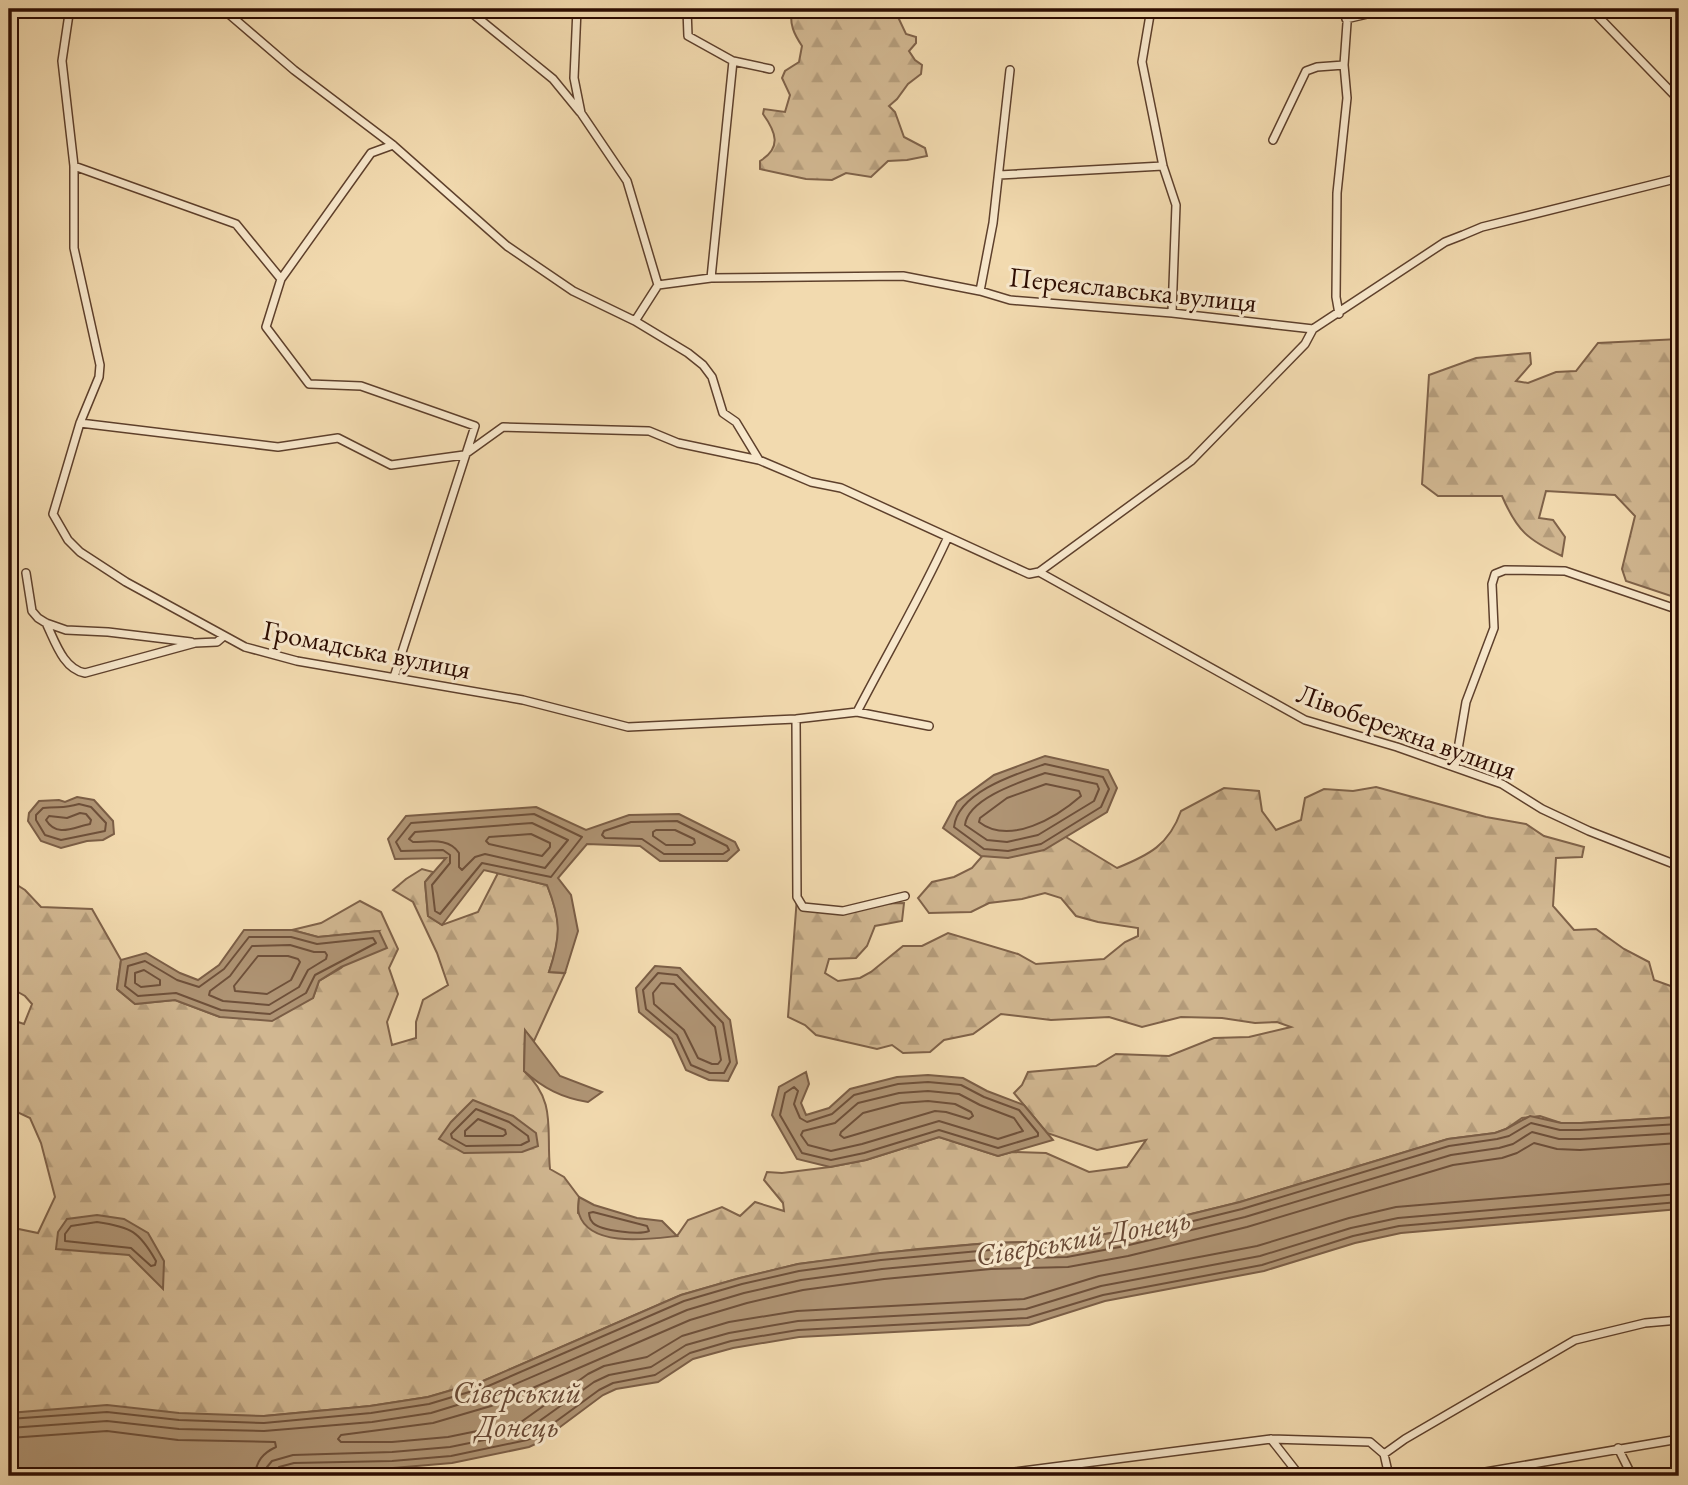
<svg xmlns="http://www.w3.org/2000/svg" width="1688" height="1485" font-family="'EB Garamond',serif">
<defs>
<pattern id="forest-firs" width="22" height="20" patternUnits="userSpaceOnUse" patternTransform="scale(1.75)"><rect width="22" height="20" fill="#d1b791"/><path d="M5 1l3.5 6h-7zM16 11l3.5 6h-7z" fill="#b49c7b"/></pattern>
</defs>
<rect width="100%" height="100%" fill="#f2daaf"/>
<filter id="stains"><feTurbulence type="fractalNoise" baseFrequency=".00286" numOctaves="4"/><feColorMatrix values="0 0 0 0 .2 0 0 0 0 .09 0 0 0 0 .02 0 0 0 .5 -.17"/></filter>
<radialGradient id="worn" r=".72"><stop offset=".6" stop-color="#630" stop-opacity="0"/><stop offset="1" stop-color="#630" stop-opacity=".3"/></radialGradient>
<path fill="url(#forest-firs)" stroke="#7f6249" stroke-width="2" d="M792 9H835L846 15 898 17 906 34 916 37V43L909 51 915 60 922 65 921 74 908 84 897 99 889 106 895 112 904 137 925 148 927 156 907 160 888 161 871 177 846 173 832 180 806 179 760 169V161C782 148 776 132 763 114L764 109 785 112 790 95 782 78 785 71 799 62 802 46C794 34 789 24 792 9Z
M1679 339V596L1674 597 1626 581 1622 569 1635 516 1615 495 1546 491 1539 518 1553 520 1565 537 1562 556C1528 540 1517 531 1502 496H1438L1422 484 1429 375 1476 358 1530 353 1531 364 1516 381 1528 383 1556 372 1576 371 1598 343Z
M1376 787 1486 817 1526 824 1544 836 1584 847 1582 857 1556 858 1553 906 1574 930 1596 929 1624 949 1649 962 1654 980 1679 989V1117L1581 1123H1561L1540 1116 1522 1118 1506 1129 1495 1133 1448 1139 1240 1202 1122 1231 1066 1241 989 1243 918 1249 798 1264 740 1278 681 1295 483 1381 428 1397 370 1406 264 1416 9 1413V1393L17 1388 10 1377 9 1360V1227L38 1233 55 1197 41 1143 30 1118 19 1113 9 1103V1019L24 1024 32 1004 25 996 9 987V880L25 890 41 907 92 909 121 960 117 989 135 1004 175 1000 220 1017 313 998 319 981 341 968 379 931 318 937 292 930 321 923 360 901 381 912 398 949 389 968 398 994 387 1022 392 1045 416 1038V1022L423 1000 448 985 437 953 413 902 393 890 406 879 422 869 433 872 425 882 428 916 442 925 478 912 498 873 547 885C561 921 562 934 549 972L565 973 534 1041 525 1031 524 1071C557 1101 546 1130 550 1169L564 1177 579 1197 578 1213 677 1236 688 1220 722 1207 740 1216 755 1202 784 1211 783 1203 764 1180 767 1172 782 1173 830 1167 866 1160 939 1137 998 1156 1012 1152 1046 1153 1089 1172 1127 1167 1146 1140 1097 1150 1047 1133 1014 1093 1022 1085 1028 1072 1096 1066 1116 1054 1169 1056 1214 1038 1249 1037 1291 1027 1277 1022 1255 1023 1222 1018 1181 1017 1142 1027 1109 1017 1051 1020 1001 1014 973 1034 944 1040 930 1052 903 1053 892 1045 877 1049 816 1035 805 1025 788 1017 797 897 803 907 843 911 871 904 904 903 902 921 875 926 867 946 856 958 829 959 825 973 838 981 860 978 871 972 903 946H922L948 933 1018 954 1036 964 1104 959 1125 942 1138 936V928L1098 922 1076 916 1061 898 1045 893 1022 899 989 903 971 912 929 913 918 898 932 882 954 877 972 868 998 838 1051 828 1117 868C1149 855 1169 845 1181 811L1224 788 1259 791 1262 811 1276 830 1301 820 1305 798 1324 789 1353 791Z"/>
<path fill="#af9474" stroke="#7b5e46" stroke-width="2" d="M1045 756 1108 770 1117 788 1107 812 1044 850 1008 858 981 856 943 828 957 802 994 775Z
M77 797 94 800 113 821 114 834 103 840 87 841 61 848 41 841 28 821 29 813 39 801 59 800 65 802Z
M536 807 586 830 629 815 679 814 735 842 739 850 727 861H660L640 846 587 844 558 878 571 895 578 931 565 973 549 972C561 936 561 920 547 885L484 870 442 925 428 916 425 882 446 858 395 859 388 839 406 816Z
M244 930H292L318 937 379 931 387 948 341 967 319 981 313 998 272 1021 220 1017 175 1000 135 1004 117 989 121 960 146 953 180 973 198 980 219 965Z
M655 966 680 968 730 1020 737 1063 728 1081 709 1080 686 1070 672 1039 639 1012 636 988Z
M525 1030 560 1076 602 1092 588 1102C562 1098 543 1088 524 1071Z
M806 1072 809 1084 801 1103 806 1115 829 1108 850 1089 897 1077 928 1075 963 1078 987 1091 1024 1105 1053 1140 998 1156 939 1137 866 1160 830 1167 797 1159 772 1115 779 1087Z
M473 1100 513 1116 536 1133 538 1146 522 1152 464 1153 439 1139 451 1122Z
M1530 1116 1561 1123H1581L1679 1117V1209L1401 1233 1355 1243 1264 1271 1105 1301 1029 1325 799 1337 733 1348 693 1359 658 1382 616 1389 603 1395 540 1442 529 1447 452 1463 393 1468 313 1469 267 1476H9V1413L107 1405 179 1413 264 1416 370 1406 428 1397 483 1381 681 1295 740 1278 798 1264 880 1253 989 1243 1066 1241 1122 1231 1240 1202 1448 1139 1495 1133 1506 1129Z
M579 1197 594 1205 637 1218 662 1221 677 1236C649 1239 590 1248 579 1214 577 1209 579 1202 579 1197Z
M97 1215 124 1219 148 1233 164 1261 163 1289 129 1255 56 1249 58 1232 67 1219Z"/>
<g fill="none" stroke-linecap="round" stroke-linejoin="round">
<path stroke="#6e503a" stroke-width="2" d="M1045 764 1103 777 1109 789 1101 807 1041 844 1008 851 984 849 954 827C958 792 1016 774 1045 764Z
M1045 773 1097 784 1099 789 1094 801 1038 835 1007 842 987 840 965 825C968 798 1023 781 1045 773Z
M1046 784 1079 791 1081 796C1057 817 1010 846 979 822L980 818 1007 798Z
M79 804 91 807 106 823 105 831 61 840 45 835 36 820V815L43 808C59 806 63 809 79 804Z
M80 813 86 814 91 820 90 824C74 827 57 838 46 820L49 816 67 818Z
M534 814 582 837 551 877 482 863 440 914 435 911 432 885 450 863V855L443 850 401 851 396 842 411 823Z
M677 821 727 846 729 850 723 854H664L642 839 605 838 602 835 604 831 631 822Z
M532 823 568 840 545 868 485 854 475 857 462 870 459 867V853C449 837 429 842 413 842L409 839 415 832Z
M656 830H675L694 839 695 843 692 845H666L653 836V832Z
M531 834 550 843V847L542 856 489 844 486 841 489 837Z
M249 937H291L317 944 373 938 376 943 315 975 306 993 270 1014 221 1010 176 993 138 996 125 986 128 966 145 961 177 980 199 987 224 969Z
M290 945 314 952H325L327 955 326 959 308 970 299 987 269 1005 223 1001 209 995 210 991 230 976 252 946Z
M258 956H288L298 959 300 962 291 980 267 994 235 991 234 986Z
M144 970 160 980V985L141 987 135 983V973Z
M658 973 677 975 723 1023 730 1062 724 1073H710L691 1065 677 1035 646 1009 643 990Z
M661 983 674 984 715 1027 721 1060 718 1064H712L698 1058 684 1030 654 1004 653 993Z
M928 1082 961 1085 984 1097 1019 1110 1038 1133V1136L998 1148 939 1130 864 1153 831 1160 802 1153 780 1115 785 1093 794 1087 798 1091 794 1104 800 1118 807 1122 832 1114 854 1095 898 1084Z
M928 1091 959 1094 980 1105 1014 1118 1023 1131 998 1139 939 1121 862 1144 831 1151 808 1145 801 1135 803 1131 835 1123 858 1103 899 1093Z
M928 1101 955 1104 971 1112 973 1116 969 1119 946 1112 935 1111 844 1138 840 1135 841 1132 863 1113 901 1103Z
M476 1109 509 1122 528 1136 529 1141 521 1145 466 1146 452 1138 451 1134Z
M478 1119 505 1130 506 1134 503 1136H465V1131Z
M1679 1143 1580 1150 1557 1149 1534 1143 1517 1153 1502 1158 1453 1165 1247 1227 1128 1256 1068 1267 991 1269 884 1279 803 1290 747 1303 690 1320 491 1406 433 1423 341 1435 338 1439 341 1442H392L448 1437 521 1422 588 1374 604 1366 647 1357 682 1336 729 1322 797 1311 1024 1299 1099 1276 1257 1246 1349 1218 1396 1207 1679 1183
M593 1212 647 1226 649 1231C640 1235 601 1231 593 1223 589 1219 590 1218 589 1213Z
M97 1222C131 1227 139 1231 156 1261L155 1265 151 1266 131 1248 65 1241V1234L71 1226Z
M9 1419 107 1412 179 1420 264 1423 371 1413 429 1404 486 1387 684 1301 742 1284 799 1271 881 1260 990 1250 1067 1248 1124 1238 1242 1209 1449 1146 1497 1139 1509 1136 1531 1123 1560 1130H1580L1679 1124
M9 1428 107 1421 179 1429 264 1431 372 1422 431 1413 490 1395 687 1310 744 1293 801 1280 882 1269 990 1259 1067 1257 1125 1246 1245 1217 1451 1155 1499 1148 1513 1144 1532 1132 1559 1139H1580L1679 1133
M9 1438 107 1431 178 1440 275 1442 276 1447C263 1453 256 1461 255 1476
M266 1476 267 1467 272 1461 293 1455 392 1452 450 1447 524 1432 594 1382 609 1375 651 1367 686 1345 729 1333 798 1321 1026 1309 1101 1286 1260 1256 1351 1228 1398 1218 1679 1194
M275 1476 279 1467 294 1463 392 1461 451 1456 527 1440 536 1436 599 1390 613 1383 655 1375 690 1353 731 1341 798 1330 1027 1318 1103 1295 1262 1265 1353 1236 1399 1226 1679 1202"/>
<defs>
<path id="minor" d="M223 9 294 70 393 145 507 246 573 291 635 321 688 353 703 365 712 377 723 413 736 422 759 460
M467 9 553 79 580 112
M577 9 574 78 581 113 627 181 658 285
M687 9 688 36 733 61 770 69
M1151 9 1142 62 1163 166 1176 205 1172 313
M1591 9 1679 100
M69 14 62 61 74 166V248L100 365 99 377 80 423 53 514 68 540 80 552 126 582 245 647 297 661 523 700 628 727 796 719 857 712 929 726
M1346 19 1389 9
M1273 140 1306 71 1317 67 1344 65
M393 145 371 153 281 279 266 327 309 384 361 386 475 426 394 677
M74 166 236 224 281 279
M999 175 1163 166
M711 278 733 61
M980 291 993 223 1010 70
M1339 314 1336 297 1337 193 1347 98 1344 65 1348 9
M635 321 658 285 711 278 903 276 980 291 1010 300 1172 313 1313 329
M80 423 278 447 338 438 391 465 464 455 503 427 649 431 678 443 759 460 811 482 841 488 1029 574 1039 572 1305 720 1397 747 1502 784 1542 809 1589 831 1679 866
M1039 572 1191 461 1305 344 1313 329 1445 242 1463 235 1482 227 1679 178
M26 573 32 611 38 618 46 623 66 630 108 632 191 642
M46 623C55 641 63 669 85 673L195 643 217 642 224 636
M857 712C887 654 920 598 947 539
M796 719 797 897 803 907 843 911 905 896
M1455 767 1466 702 1494 628 1492 584 1495 574 1505 570 1565 571 1679 610
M1271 1439 1300 1476
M1618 1448 1632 1476
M1384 1454 1405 1439 1575 1340 1645 1323 1679 1320
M984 1476 1271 1439 1370 1442 1384 1454 1389 1476
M1462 1476 1679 1439"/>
</defs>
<use href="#minor" stroke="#5e402c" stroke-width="10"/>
<use href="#minor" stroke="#f7e7cb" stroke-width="7"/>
</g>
<g text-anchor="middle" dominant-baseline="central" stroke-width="6" stroke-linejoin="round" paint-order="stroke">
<g font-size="28" fill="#2d0c01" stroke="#f7e7cb">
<text transform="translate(1133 289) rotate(6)">Переяславська вулиця</text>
<text transform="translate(367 649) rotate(11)">Громадська вулиця</text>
<text transform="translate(1407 731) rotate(20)">Лівобережна вулиця</text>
</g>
<g font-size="30" font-style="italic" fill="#684935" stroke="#f7e7cb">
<text transform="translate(1083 1237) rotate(-10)">Сіверський Донець</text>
<text x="517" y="1392">Сіверський<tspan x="517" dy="34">Донець</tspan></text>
</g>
</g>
<rect width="1688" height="1485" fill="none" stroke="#f2daaf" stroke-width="35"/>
<rect x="10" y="10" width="1667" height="1464" fill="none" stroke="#2d0c01" stroke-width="3.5"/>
<rect x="18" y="18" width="1653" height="1450" fill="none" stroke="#2d0c01" stroke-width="2"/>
<rect width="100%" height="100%" filter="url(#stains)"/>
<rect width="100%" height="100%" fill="url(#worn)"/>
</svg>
